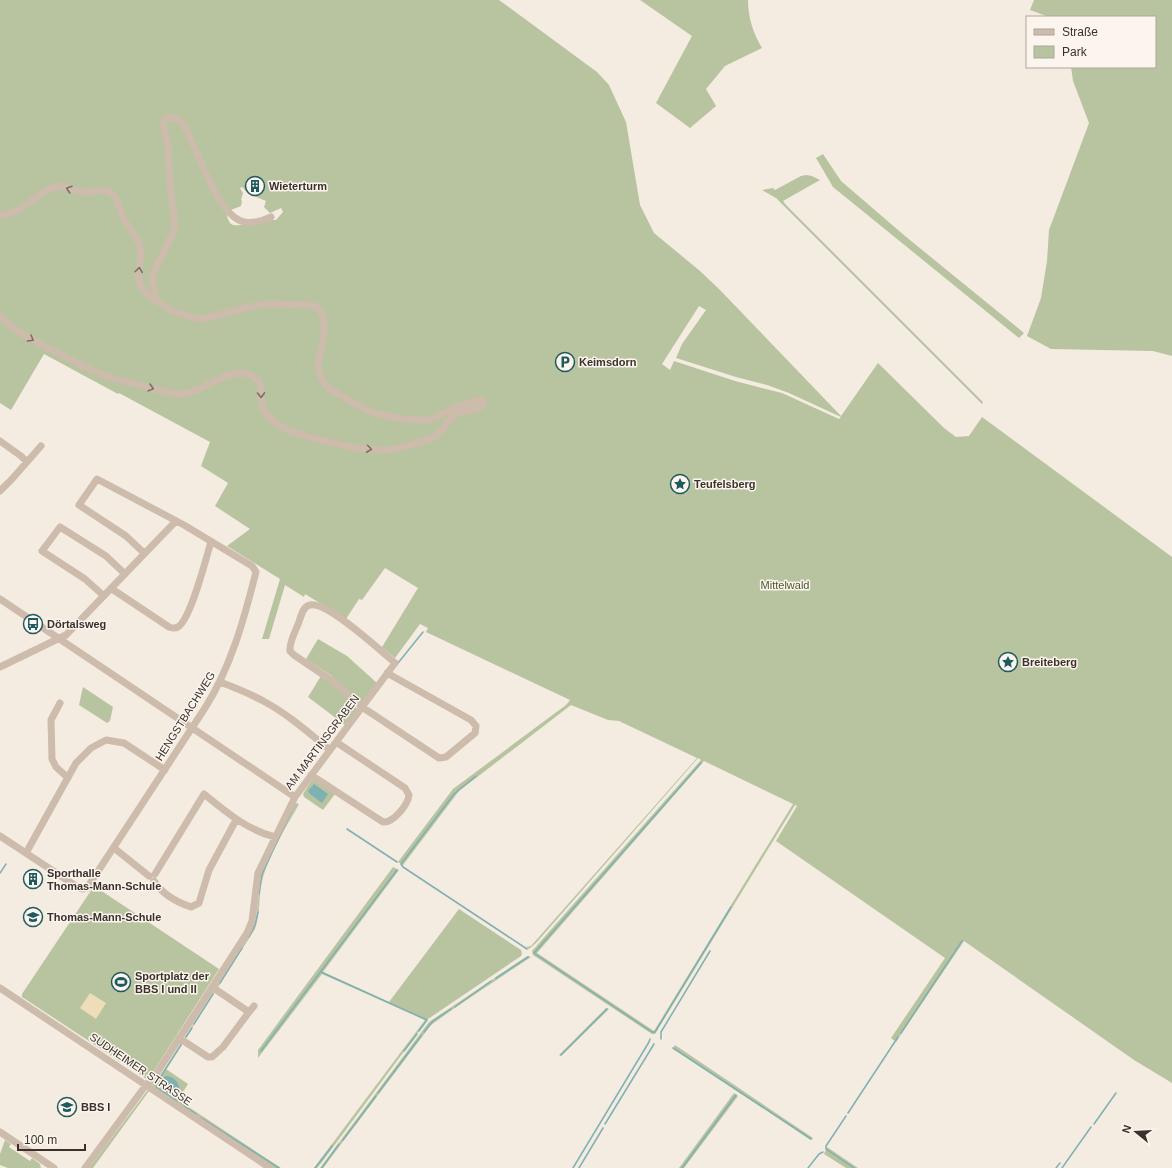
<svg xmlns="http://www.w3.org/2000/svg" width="1172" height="1168" font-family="Helvetica,sans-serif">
<rect width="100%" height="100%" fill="#f4ebe1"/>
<path fill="#b8c4a0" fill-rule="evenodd" d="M0 0H499L597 72 609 85 626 122 640 205 654 233 700 271 719 289 841 416 878 363 944 428 956 437 969 436 982 417 1172 557V1083L1134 1060 964 941 896 1042 891 1038 945 958 776 841 797 806 795 805 655 1034H652L533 955 532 951 701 760 698 758 536 943 529 949 526 947 531 946 697 758 619 721 608 720 571 705 459 791 403 865 398 862 453 789 566 705 570 700 426 632 428 628 420 624 395 658 382 647 418 588 385 568 362 600 359 599 346 619 305 594 304 597 285 585 269 639H262L280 579 227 546 250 529 215 506 228 483 201 466 210 442 119 393 118 394 44 354 11 410 0 403ZM242 187 246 191 251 193 252 190 256 192 254 196 266 201 264 207 270 213 281 208 283 212 276 220H272C264 221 236 228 231 224 228 221 227 216 226 212L241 206 242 201 241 200 243 193 240 188ZM699 306 706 310 682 344 676 358 736 377 767 385 789 393 841 417 839 419 782 393 735 381 674 361 670 370 662 364ZM704 761 793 804 654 1031 537 953Z
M640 0H748C748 17 753 33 762 48L725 66 706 89 716 106 690 128 656 103 692 36Z
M1034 0H1172V356L1153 351 1051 349 1027 336 1041 298 1047 261 1049 230 1089 123 1073 81 1071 67H1155V17H1049L1030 10Z
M823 154 841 181 905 236 1024 333 1019 338 833 187 816 158Z
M806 175 812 176 820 180 783 201 786 205 983 402 982 404 776 198 762 190 773 188 775 190 801 176Z
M318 639 347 656 377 683 362 702H360L332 678V676L306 659Z
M321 676 329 681 354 704 357 709 345 725 308 697Z
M83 687 113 707 110 721 107 723 79 705Z
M313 780 335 794 323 810 304 797 303 794 311 781Z
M296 803 299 804C286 827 271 851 263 877 258 894 261 912 255 929L166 1069 188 1084 178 1100 281 1168H274L153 1088 152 1084H155L252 931 256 920 261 874 294 804Z
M393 867 399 870 323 972 389 1002 459 909 521 950 522 954 521 956 428 1019 322 1162 317 1168H314L425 1020 322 974 258 1058V1050Z
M94 886 219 969 148 1080 22 997V994Z
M528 956 531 957 456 1007 431 1025 323 1168H320L429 1022 526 957Z
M606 1008 609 1009 561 1056 559 1055Z
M675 1045 813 1138 811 1140 673 1048Z
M147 1091H149L93 1168H89Z
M734 1093 738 1096 684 1168H679Z
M5 1140 11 1144 9 1147 30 1161 32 1158 40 1164 41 1168H8L0 1165V1154Z
M827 1147 858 1168H846L824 1154Z"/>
<path fill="#efdcb8" d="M90 993 106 1003 96 1019 80 1008Z"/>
<path fill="#7fb0b2" d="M314 784 328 794 322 803 309 793 308 791Z
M165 1076C174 1075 180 1084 180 1091 173 1094 168 1089 163 1085V1079Z"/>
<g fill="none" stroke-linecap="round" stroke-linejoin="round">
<path stroke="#7fb0b2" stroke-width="1.5" d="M398 663 423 632
M701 763 534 953 652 1032H655L731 907
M476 776 454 794 401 864 403 867 527 949
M347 829 397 862
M0 873 6 864
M259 894 262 874 291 812
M249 937 255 925 258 912
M321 972 427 1020 419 1031
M496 978 528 957
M220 983 242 948
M455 1007 491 981
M194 1024 213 994
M424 1032 433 1021 451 1009
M901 1033 962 941
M186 1037 192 1028
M661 1039V1032L710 951
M673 1048 811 1139
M261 1051 397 870
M404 1051 417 1034
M561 1055 607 1009
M156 1084 181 1045
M156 1087 177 1101
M378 1093 421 1036
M184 1106 196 1114
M848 1113 898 1037
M846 1116 826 1146V1149L854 1168
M201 1118 279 1168
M605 1124 654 1044
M1094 1124 1116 1093
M343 1140 376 1096
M315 1168 332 1146
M322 1168 339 1144
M573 1168 649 1042 650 1039
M579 1168 603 1128
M682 1168 736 1095
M808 1168 819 1154 823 1152
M1056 1168 1060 1163
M1062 1168 1091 1127"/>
<path stroke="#cdbbac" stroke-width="7" d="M0 215C24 214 36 192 55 187 64 184 74 191 83 192 91 193 99 189 108 191L115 196 124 219 139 243 141 254 138 277 141 287 149 296 171 310 187 316 203 319 250 307 265 304 309 305 315 306 320 310 324 320V335L318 364 319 372 323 381 328 388 335 392 366 410 378 414 403 419 428 420 434 418 459 406 482 399 483 404C479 412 463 409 455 415 447 421 442 433 432 438 424 442 397 449 388 450 366 452 341 445 320 440 310 437 300 435 290 431 281 427 270 420 264 411 259 402 263 391 259 382 238 356 205 394 181 394 170 394 157 390 146 387 129 382 112 379 96 372 82 367 69 358 56 352 36 342 16 333 0 316
M157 301 152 280 153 273 173 233 175 225 170 186 168 144 163 125 165 119C172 115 177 119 183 124 198 148 214 210 241 221 251 225 262 221 271 217
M0 441 21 456 27 462
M0 491 12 479 41 446
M112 589 169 627C172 628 174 629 178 627 191 619 206 558 211 542
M104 596 85 579 42 551 60 527 106 556 125 574
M0 599 295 797
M0 667 66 635 175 522
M220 682C236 688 251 694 265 702 289 715 309 733 330 750
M60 703 51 720 52 759 56 767 67 777
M311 775 383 822C393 823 408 805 409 795L405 788 336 742
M0 836 79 888 83 889 87 888 205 708C231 667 244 619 256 572L252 566 184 525 97 479 79 505 126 536 144 553
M114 848 149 876
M26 853 76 763 91 748 106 740 124 743 165 770
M155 874 204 794C226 812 247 830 275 837
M154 881C163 895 176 902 191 907L199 903 209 870 236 820
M0 988 270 1168
M249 1012 254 1006
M179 1038 208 1057H212L223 1047 249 1012 212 987
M0 1132 54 1168
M85 1168 146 1085 153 1079 247 933 252 921 258 873 295 797 395 663C381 651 327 601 310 605 303 606 301 616 299 622 296 630 289 642 290 651L294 655 334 682 362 707 439 758 446 757 475 733 476 726 471 720 387 673"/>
</g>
<defs><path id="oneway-chevron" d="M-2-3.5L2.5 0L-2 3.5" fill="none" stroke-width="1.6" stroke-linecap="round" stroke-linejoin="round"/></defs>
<g stroke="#7d6f65">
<use href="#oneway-chevron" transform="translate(69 189) rotate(-162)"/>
<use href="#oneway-chevron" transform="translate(139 270) rotate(-83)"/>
<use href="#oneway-chevron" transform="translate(31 339) rotate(30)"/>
<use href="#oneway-chevron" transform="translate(151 388) rotate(15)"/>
<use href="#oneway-chevron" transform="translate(261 395) rotate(89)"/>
<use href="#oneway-chevron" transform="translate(369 449) rotate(7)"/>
</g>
<defs>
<symbol id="building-ring" viewBox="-11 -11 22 22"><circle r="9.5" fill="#fbf5ee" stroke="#1f5a5e" stroke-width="1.5"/><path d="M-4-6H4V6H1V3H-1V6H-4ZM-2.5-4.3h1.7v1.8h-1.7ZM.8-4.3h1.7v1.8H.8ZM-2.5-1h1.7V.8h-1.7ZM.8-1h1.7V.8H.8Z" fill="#1f5a5e"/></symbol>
<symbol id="parking-ring" viewBox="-11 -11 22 22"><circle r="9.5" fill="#fbf5ee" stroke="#1f5a5e" stroke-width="1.5"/><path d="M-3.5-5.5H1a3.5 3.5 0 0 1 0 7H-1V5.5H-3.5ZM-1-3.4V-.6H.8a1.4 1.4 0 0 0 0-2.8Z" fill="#1f5a5e"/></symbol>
<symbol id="sight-ring" viewBox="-11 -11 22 22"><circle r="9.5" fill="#fbf5ee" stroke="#1f5a5e" stroke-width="1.5"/><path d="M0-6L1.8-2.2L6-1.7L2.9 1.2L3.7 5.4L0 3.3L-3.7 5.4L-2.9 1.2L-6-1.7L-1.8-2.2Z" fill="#1f5a5e"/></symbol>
<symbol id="bus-ring" viewBox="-11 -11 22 22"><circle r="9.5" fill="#fbf5ee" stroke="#1f5a5e" stroke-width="1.5"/><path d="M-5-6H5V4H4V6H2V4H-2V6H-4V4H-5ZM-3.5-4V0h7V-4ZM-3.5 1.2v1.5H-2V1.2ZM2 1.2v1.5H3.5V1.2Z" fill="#1f5a5e"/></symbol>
<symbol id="school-ring" viewBox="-11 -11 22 22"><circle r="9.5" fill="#fbf5ee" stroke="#1f5a5e" stroke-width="1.5"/><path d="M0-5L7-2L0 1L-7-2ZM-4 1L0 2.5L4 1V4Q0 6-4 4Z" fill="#1f5a5e"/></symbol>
<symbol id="stadium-ring" viewBox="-11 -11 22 22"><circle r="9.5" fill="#fbf5ee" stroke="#1f5a5e" stroke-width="1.5"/><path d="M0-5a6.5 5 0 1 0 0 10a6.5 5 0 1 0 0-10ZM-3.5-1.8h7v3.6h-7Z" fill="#1f5a5e"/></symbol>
</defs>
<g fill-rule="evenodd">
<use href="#building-ring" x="244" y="175" width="22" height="22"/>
<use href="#parking-ring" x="554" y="351" width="22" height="22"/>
<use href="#sight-ring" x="669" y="473" width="22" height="22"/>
<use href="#bus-ring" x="22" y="613" width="22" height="22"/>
<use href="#sight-ring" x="997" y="651" width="22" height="22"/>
<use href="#building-ring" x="22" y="868" width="22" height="22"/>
<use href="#school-ring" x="22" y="906" width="22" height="22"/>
<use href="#stadium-ring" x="110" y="971" width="22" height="22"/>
<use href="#school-ring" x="56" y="1096" width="22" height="22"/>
</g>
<g text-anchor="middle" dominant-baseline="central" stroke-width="3" stroke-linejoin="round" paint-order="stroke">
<g font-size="11" font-weight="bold" fill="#3b302b" stroke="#fbf5ee" text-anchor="start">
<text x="269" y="186">Wieterturm</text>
<text x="579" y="362">Keimsdorn</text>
<text x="694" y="484">Teufelsberg</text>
<text x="47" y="624">Dörtalsweg</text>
<text x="1022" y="662">Breiteberg</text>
<text x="47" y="873">Sporthalle<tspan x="47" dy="13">Thomas-Mann-Schule</tspan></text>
<text x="47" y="917">Thomas-Mann-Schule</text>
<text x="135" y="976">Sportplatz der<tspan x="135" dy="13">BBS I und II</tspan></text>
<text x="81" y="1107">BBS I</text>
</g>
<g font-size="11" fill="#4a5a2e" stroke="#fbf5ee">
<text x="785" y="585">Mittelwald</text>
</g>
<g font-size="11" fill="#3b302b" stroke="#fbf5ee">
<text transform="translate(185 716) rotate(-58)">HENGSTBACHWEG</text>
<text transform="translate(322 742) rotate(-53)">AM MARTINSGRABEN</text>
<text transform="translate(141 1069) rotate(34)">SUDHEIMER STRASSE</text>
</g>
</g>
<rect x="1026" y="16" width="130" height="52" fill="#fbf5ee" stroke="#aea6a0"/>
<rect x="1034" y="29" width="20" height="6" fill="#cdbbac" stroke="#aea6a0"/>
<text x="1062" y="36" font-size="12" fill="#3b302b">Straße</text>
<rect x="1034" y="46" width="20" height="12" fill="#b8c4a0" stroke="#aea6a0"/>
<text x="1062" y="56" font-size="12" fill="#3b302b">Park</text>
<g transform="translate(1136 1132) rotate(288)" stroke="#fbf5ee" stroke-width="3" paint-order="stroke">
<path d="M0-3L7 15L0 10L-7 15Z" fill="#3b302b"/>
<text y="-6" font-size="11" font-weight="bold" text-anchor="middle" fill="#3b302b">N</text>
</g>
<path d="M18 1144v6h67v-6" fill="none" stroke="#3b302b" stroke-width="2"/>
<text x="24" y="1144" font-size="12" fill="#3b302b" stroke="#fbf5ee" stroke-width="3" paint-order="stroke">100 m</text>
</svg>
